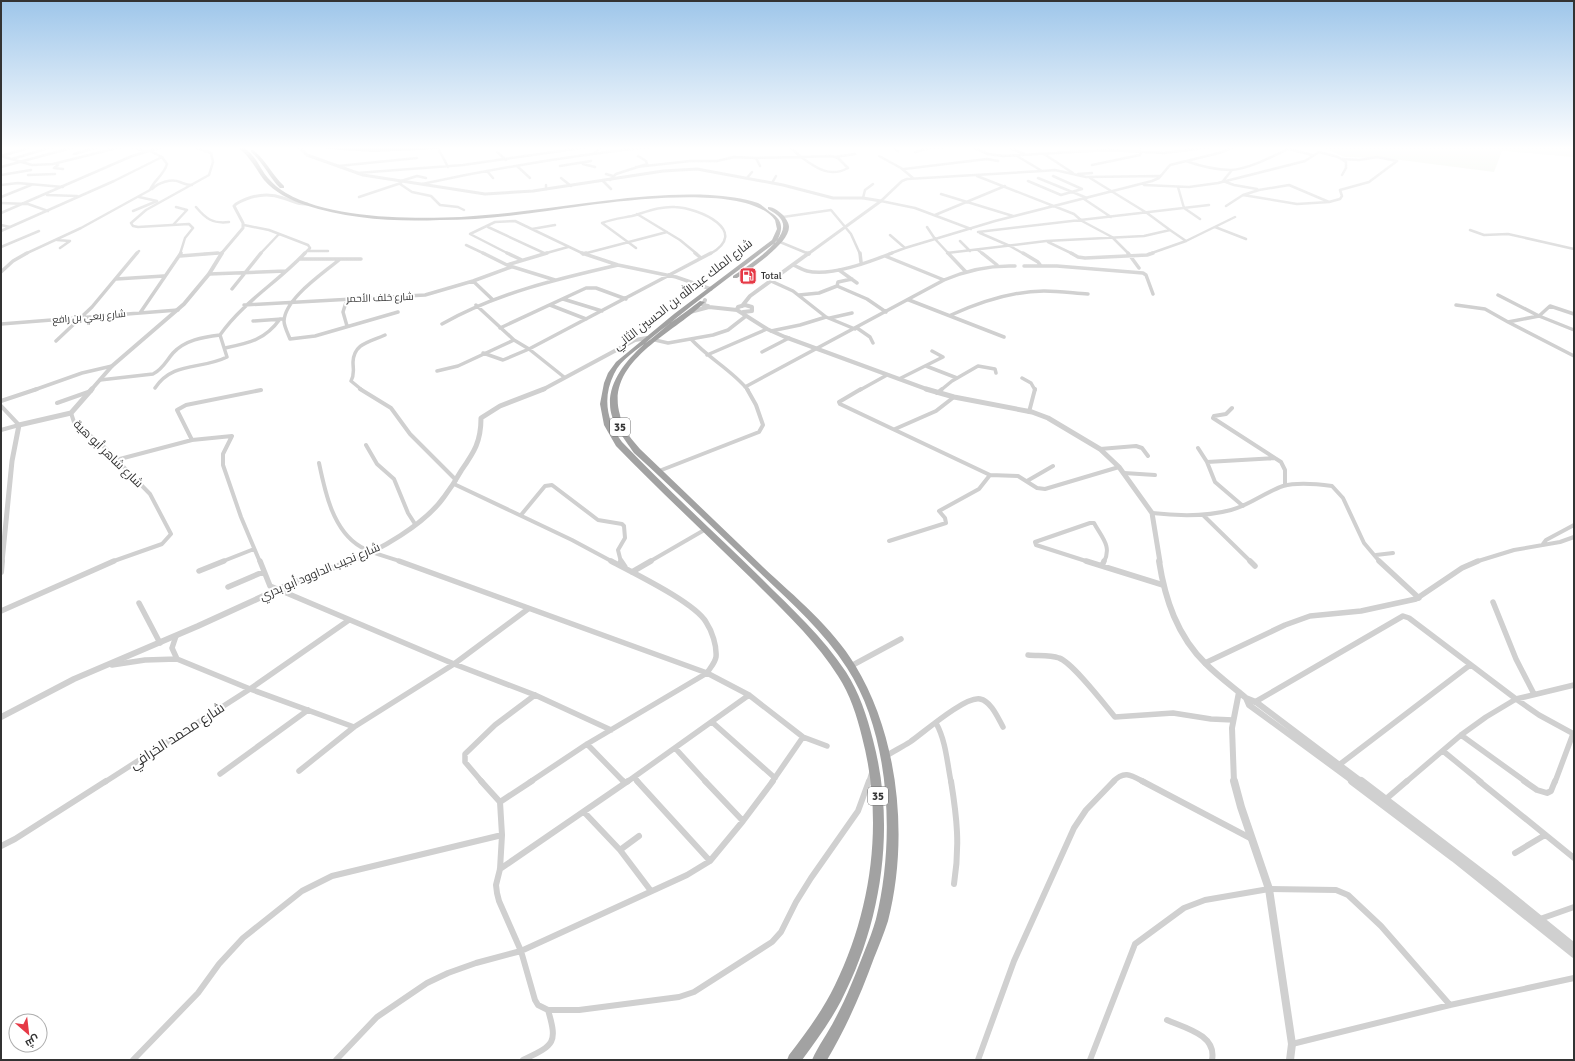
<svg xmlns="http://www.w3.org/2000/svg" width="1575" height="1061" font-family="Signika,Cairo,sans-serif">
<rect width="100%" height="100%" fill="#fff"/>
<path fill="#e6ecdf" d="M1574 147V157L1502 151 1494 172 1385 158 1345 157 1323 148Z"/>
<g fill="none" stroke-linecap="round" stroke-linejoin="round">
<path stroke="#d0d0d0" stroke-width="2.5" d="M129 147 145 151
M790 147 801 157
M892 147 898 151
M927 147H946
M973 147 988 154 1003 156 1107 150 1164 153 1212 147
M1008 147 1024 154
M438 148 448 167
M1289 149 1312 155
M497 152 506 160
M915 152 930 148
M74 154 98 147
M593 154 602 147
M1044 154 1073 173
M1 156 32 165 53 164 121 147
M1 156 32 147
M831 156 838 158 848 168C830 178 816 168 801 157Z
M879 156 901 168 913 178
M1017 156 1042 171 1055 170 1086 177 1160 176
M835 157 855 154
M12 159 52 147
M1186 161C1200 166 1216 170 1231 170 1250 169 1275 155 1292 147
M583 164 595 167
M58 165 54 168 63 169
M1092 165 1140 155 1141 152 1138 148 1143 147
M338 166 417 158
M517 166 530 178
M560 166 591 161
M760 166 756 158 801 157
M1 167 75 147
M636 167 690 161H717L734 157 756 158
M904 169 987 159 998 161
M1232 170 1223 181 1234 185 1257 189
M487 171 493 178
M357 173 463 165 588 147
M606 174 613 176
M1078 174 1092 173
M1 175 31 170
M28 175 55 174
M977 176 1074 214 1082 221 1112 237 1129 254
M561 178 571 186
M747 178 752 172
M1038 178 1087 198
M610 180 616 174 647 164 646 161 638 156
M401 181 417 176 426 178
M603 181 611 189
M1028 181 1061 195 1082 189 1053 176
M772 183 776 176
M400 184 412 192 431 196 440 205 458 207 464 210
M422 184C497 168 574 155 650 147
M1 185 18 183 63 187
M546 185V189
M1144 185 1189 187 1218 183 1305 161 1319 152 1338 157 1346 162V168L1342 175
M1289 185 1329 202 1297 204 1243 195 1259 190Z
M1178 187 1184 208 1200 219
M152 189C158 183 171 178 180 182 185 184 186 185 192 185
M941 194 1013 216
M47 195 77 196
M1 197 31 185
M139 197 157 201
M359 197 401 183
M863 198 865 190 873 184
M1084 199 1111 217
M881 201 915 208 971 229
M881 201 902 181 907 179 1042 171
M1329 202 1340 199 1342 196 1340 190 1369 182 1397 161 1377 157 1359 160 1342 159
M1 203 28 204 48 211
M1226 206 1243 195
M196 207C206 219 213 224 229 222
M133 211 157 201
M1 213 132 156 163 147
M637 214 680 240 697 254
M935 215 1005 186
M783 217 831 210 851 234 860 254
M1 225 10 227
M173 225 187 210 176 207
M244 225 269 230 308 245 310 248 304 254
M488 227 544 253
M927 227 935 239 949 254
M1215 227 1246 239
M532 229 555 225
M1470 230 1484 235 1508 234 1574 249
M1 231 114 181 162 157
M978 232 1209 205
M980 233 1010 246 1024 254
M890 235 905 248
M57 240 70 241 60 248
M960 241 970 251
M1186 241 1235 217
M780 242 809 254
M1048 242 1073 254
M466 245 485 254
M1 247 39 231
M636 248 602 223C612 219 622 218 632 216 646 212 660 206 675 207 699 208 751 231 710 254
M978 250 983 254
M308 251H328
M947 253 1046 241 1144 236 1170 230 1147 213 1090 178
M25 254 81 228 150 190C154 180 164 175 167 164L162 157 150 151
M136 254 139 251
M180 254 185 238 193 228 189 224 138 227 133 226 131 223 146 210 209 175 213 162 211 153 194 147
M204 254 222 253
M260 254 279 234
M509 254 470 234 495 222 515 221 584 254
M543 254 568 247
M583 254 667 232
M889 254 905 248 995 221 1152 181 1159 178 1170 165 1219 153 1235 147
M1149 254 1186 241 1170 230"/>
<path stroke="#d0d0d0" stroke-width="3.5" d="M483 253 507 265 555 280
M507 253 522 260
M582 253 618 265 676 277 711 289
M695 253 701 258
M807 253 809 254
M860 253 861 262
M948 253 965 271
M982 253 997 265
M1023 253 1038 262 1041 266
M1071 253 1078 257 1085 258 1147 255 1153 253
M1128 253 1139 268
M583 254 586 253
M180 256 218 253
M885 256 944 280
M299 259H361
M340 259C324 273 285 298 284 321 284 326 288 334 290 339L315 336 398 312
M507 265 547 253
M793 265C798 267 803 270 807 271 831 277 870 262 892 253
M1024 266H1057L1143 273 1146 275 1153 294
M839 270 857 283
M1 272 13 261 27 253
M209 274 286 271
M116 279 164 276
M852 279 838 282 837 286 867 299 886 312
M473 281 492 299
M771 281 793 291 826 317 855 329
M232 289 261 253
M799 295 819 293 837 286
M347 299 343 312 347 326
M563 299 602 311
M909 300 1004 337
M244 305 425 295 473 281 511 267
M476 305 514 340 529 349 564 377
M550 305 586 319
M1456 305 1485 309 1508 322 1539 316 1498 295
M140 313 181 253
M1574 314 1550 306 1539 316 1574 330
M951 315C980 302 1012 291 1044 291 1059 291 1073 293 1088 294
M830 318 852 313
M253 321 282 319
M1508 322 1574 356
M1 324 178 310
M442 324C497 293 557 279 618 265
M500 328 586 288H596L626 299
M857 328 870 337 873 343
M771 331 800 325 826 317
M691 339C708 358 732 370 748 390
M655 340 668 343 713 335 728 330 746 316
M56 341 92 307 137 253
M225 348C249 343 265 340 280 319
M762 352 789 338
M483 353 503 360 529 349 711 253
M707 355 767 329
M926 366 957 378
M437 371 458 366 514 340
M1022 378 1031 383 1035 390
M899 379 943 357 932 351
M100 380 153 374C163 369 166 361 173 353 185 340 203 337 220 335
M745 387 944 280C967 270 989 265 1015 266
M155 388C173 361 201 370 227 357L220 335C243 302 278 282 305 253
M34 390 82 373 112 366
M362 390 351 381C355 374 353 370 353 362 354 343 370 342 385 335
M860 390 887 375
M941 390 952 381 978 366 995 369 996 373"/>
<path stroke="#d0d0d0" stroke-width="4" d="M360 389 391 408 410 434 456 480
M861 389 839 402 840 404 990 475
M937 393 942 389
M1 401 37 389
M57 403 91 391
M1 406 19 425
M1232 408 1226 414 1214 416 1213 418 1281 462 1285 470V485
M1029 412 1035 389
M71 413 74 422 104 447 150 494 171 534 162 544 111 562
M895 429 936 411 954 397
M1 430 19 425
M366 445 377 464 394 479 408 513 415 524
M1198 448 1207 462 1215 482 1243 506
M1100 449 1136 446 1142 448 1148 456
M116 460 192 440
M1207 462 1275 458
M319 463C325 492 333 531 361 547 373 554 389 557 402 562
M659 471 759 432 763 425 756 405 747 389
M1124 473 1155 475
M1027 481 1053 466
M454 484 572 540 613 562
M1152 513C1178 516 1205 517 1231 510 1250 505 1265 492 1283 486 1298 482 1317 484 1332 486L1343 498 1364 543 1380 562
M521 515 545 486 552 485 598 520 622 524 624 526 625 538 618 550 621 562
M1203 515 1251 562
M889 541 946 523 945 518 939 511 979 489 990 475 1018 476 1037 488 1045 489 1119 467
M1543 544 1546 540 1574 525
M1376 555 1393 553
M221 562 254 549
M260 562 241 517 223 465V454L232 436 192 440 177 410 186 405 261 390
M649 562 706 529
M1089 562 1036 545 1035 542 1090 523H1094C1102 538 1112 546 1104 562
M1475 562 1514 550 1560 542 1574 537"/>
<path stroke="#d0d0d0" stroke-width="5.5" d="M260 561 270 586 454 664 535 695 611 730
M399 561 707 673 749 695 803 737 827 746
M621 561 625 567
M1086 561 1163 585
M1250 561 1255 566
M1379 561 1419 598
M1102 566 1104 561
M199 571 224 561
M632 572 651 561
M228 587 263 572
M1493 602 1516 659 1534 694
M139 603 160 643
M1 611 114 561
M176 636 172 648 177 659
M1028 655C1038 656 1050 655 1059 658 1072 662 1105 705 1115 717L1173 713 1211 719 1233 720
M1205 663 1285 625 1310 616 1361 611 1416 599 1462 568 1478 561
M112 665 145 660 177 659 250 689 354 727
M851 666 901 639
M1255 702 1403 616 1409 618 1516 699 1539 715 1574 734
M712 722 775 778
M936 723C946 741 947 762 951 782
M1461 735 1526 782
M587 744 624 782
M675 748 706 782
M1443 751 1481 782
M886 756C894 751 902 747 910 742 923 733 965 696 980 699 991 701 998 718 1003 727
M1339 765 1470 665
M299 771 354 727 454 664 528 609
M220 774 308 710
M634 777 638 782
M105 782 250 689 349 620
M482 782 465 762V754L495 725 535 695
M530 782 587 744 707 673C710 668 715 663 716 657 717 646 712 631 706 622 694 602 633 573 611 561
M627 782 749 695
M772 782 803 737
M869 782 872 772
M1113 782C1124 770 1131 775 1144 782
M1406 782 1461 735 1486 717 1516 699 1574 685
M1555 782 1573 734"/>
<path stroke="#d0d0d0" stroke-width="6" d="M481 781 500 802 502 835 500 869 496 885 497 893 499 901 521 951 535 1000 538 1005 548 1010H579L679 997 694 992 772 942 781 932 796 902 811 878 858 811 869 781
M623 781 625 783
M637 781 710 861
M705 781 743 821
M951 781C957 818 960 846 954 884
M1142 781 1252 839
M1479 781 1574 858
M1524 781 1537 790 1547 793 1551 791 1555 781
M1386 799 1407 781
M500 802 532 781
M584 812 620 850 651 891
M1 846 15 839 106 781
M620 850 639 836
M1515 853 1545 835
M500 869 628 781
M1540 919 1574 907
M1167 1020C1185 1028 1217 1035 1212 1060
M1292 1044 1450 1005 1574 978
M133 1060 198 993 219 964 243 938 302 891 332 876 502 835
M336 1060 377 1017 427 983 448 973 476 963 521 951 687 875 710 861 743 821 773 781
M523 1060C554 1045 558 1044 548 1010
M978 1060 1014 961 1074 828 1086 810 1114 781
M1090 1060 1135 944 1184 908 1205 900 1269 889 1336 890 1348 895 1381 926 1450 1005"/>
<path stroke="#d0d0d0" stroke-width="3" d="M299 147 307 155 363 175 485 194 533 191 663 171 697 169 783 185 833 198H863L881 201
M221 254 243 228V223L234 206 236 204C250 196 267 192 283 198 291 200 297 205 307 204
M808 254 881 201"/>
<path stroke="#d0d0d0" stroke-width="4" d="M705 300 703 305 708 306
M742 306 750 296 809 253
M690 312 709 307 737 310
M743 312 752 311V307L745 305 738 307 737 310 767 329 785 337 929 390
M91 390 112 366 184 304 209 274 222 253
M542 390 635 340 647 338"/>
<path stroke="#d0d0d0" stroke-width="5" d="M926 389 954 397 1032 412 1048 418 1100 449 1119 467 1152 513 1160 562
M2 562 12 461 19 425 71 413 92 389
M348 562C379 551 425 524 444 497 450 489 456 480 461 471 474 452 481 442 481 418L500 406 544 389"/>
<path stroke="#d0d0d0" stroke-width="6" d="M1159 561C1165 599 1177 636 1206 664 1218 676 1233 687 1246 698L1249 705 1354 782
M1 572 2 561
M1246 698 1256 702 1362 782
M1 717 74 679 198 626 292 583 351 561
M1234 782 1232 728 1239 692"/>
<path stroke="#d0d0d0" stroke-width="8" d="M1234 781 1241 807 1269 889 1292 1044 1290 1060
M1352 781 1454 858 1574 954
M1361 781 1496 884 1574 947"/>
<path stroke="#ababab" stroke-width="4" d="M328 147 374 150 439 147"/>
<path fill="#a2a2a2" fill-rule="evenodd" d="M237 147C253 147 259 168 268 178 273 184 279 189 286 193 331 219 410 219 461 217 482 215 503 214 524 211 586 204 648 192 710 195 726 196 743 198 758 203 762 205 766 209 770 212 783 220 784 229 776 242 734 274 691 305 651 339 638 349 621 359 614 374 602 398 607 422 622 442 667 489 715 533 762 579 791 608 823 637 846 672 859 692 867 716 873 740 896 826 882 922 841 1001 830 1022 816 1041 802 1060H787L789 1055C806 1033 823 1010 835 985 872 909 884 820 862 737 857 716 850 694 838 676 816 641 784 611 754 581 708 536 661 492 616 446L604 425 600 404 604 383 608 373 616 362 674 314 772 240 777 229 775 220C742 176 574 208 524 214 496 218 468 220 440 220 395 222 348 219 305 205 290 200 274 192 264 180 255 168 250 156 237 147Z
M251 150H253C266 160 272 175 284 186V188H280C269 177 263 162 251 152Z
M768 207C774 207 780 212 784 216 786 219 789 223 789 227 789 244 750 269 737 278H733V276C746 267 791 239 782 221 780 216 773 212 768 209Z
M700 301 705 302C675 333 604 361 620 415 621 419 621 424 623 427 628 435 634 442 640 449 681 488 722 528 763 567 795 597 832 627 855 665 899 737 909 839 888 921 884 933 879 946 874 958 861 994 846 1028 827 1060H812C818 1046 828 1033 835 1019 847 997 856 973 865 950 869 940 873 930 876 919 895 843 891 735 847 668 823 630 788 600 757 570 716 531 676 491 634 453 624 438 610 422 610 404 609 360 670 325 700 301Z"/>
</g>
<linearGradient id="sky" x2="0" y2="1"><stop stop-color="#9ec6ea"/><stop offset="0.5" stop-color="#fff"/><stop offset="1" stop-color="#fff" stop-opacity="0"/></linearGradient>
<rect width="1575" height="296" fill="url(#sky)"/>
<defs>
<symbol id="fuel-square" viewBox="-11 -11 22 22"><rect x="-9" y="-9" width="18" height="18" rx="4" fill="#e63946" stroke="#fff"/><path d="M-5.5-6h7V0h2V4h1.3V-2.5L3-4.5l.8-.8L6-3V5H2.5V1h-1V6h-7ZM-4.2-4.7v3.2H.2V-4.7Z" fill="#fff"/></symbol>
</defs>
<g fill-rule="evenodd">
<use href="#fuel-square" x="738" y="266" width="20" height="20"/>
</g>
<g text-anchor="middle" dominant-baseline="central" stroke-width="4" stroke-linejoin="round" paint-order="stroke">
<g font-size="10" fill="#333" stroke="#fff" text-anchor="start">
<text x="761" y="276">Total</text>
</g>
<g font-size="10" fill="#333" stroke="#fff">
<text transform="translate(380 298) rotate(-2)">شارع خلف الأحمر</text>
<text transform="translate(89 317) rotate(-5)">شارع ربعي بن رافع</text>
</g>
<g fill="#fff" stroke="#707070" stroke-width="1">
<rect x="610" y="418" width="20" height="18" rx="3"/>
<rect x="868" y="787" width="20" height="18" rx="3"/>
</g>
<g font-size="11" font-weight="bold" fill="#333">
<text x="620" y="427">35</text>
<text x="878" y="796">35</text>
</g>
<g font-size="12" fill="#333" stroke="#fff">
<text transform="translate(683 295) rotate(-38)">شارع الملك عبدالله بن الحسين الثاني</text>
<text transform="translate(108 454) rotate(44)">شارع شاهر أبو هية</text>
<text transform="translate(320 572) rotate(-23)">شارع نجيب الداوود أبو بدري</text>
</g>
<g font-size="14" fill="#333" stroke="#fff">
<text transform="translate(177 736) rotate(-33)">شارع محمد الخرافي</text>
</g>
</g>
<rect width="1575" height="1061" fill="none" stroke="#333333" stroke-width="4"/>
<g transform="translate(28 1033) rotate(152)"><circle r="19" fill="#ffffff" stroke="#adadad"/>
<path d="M0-3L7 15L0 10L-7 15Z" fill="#e63946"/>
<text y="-6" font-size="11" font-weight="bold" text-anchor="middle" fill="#333333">ش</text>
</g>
</svg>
